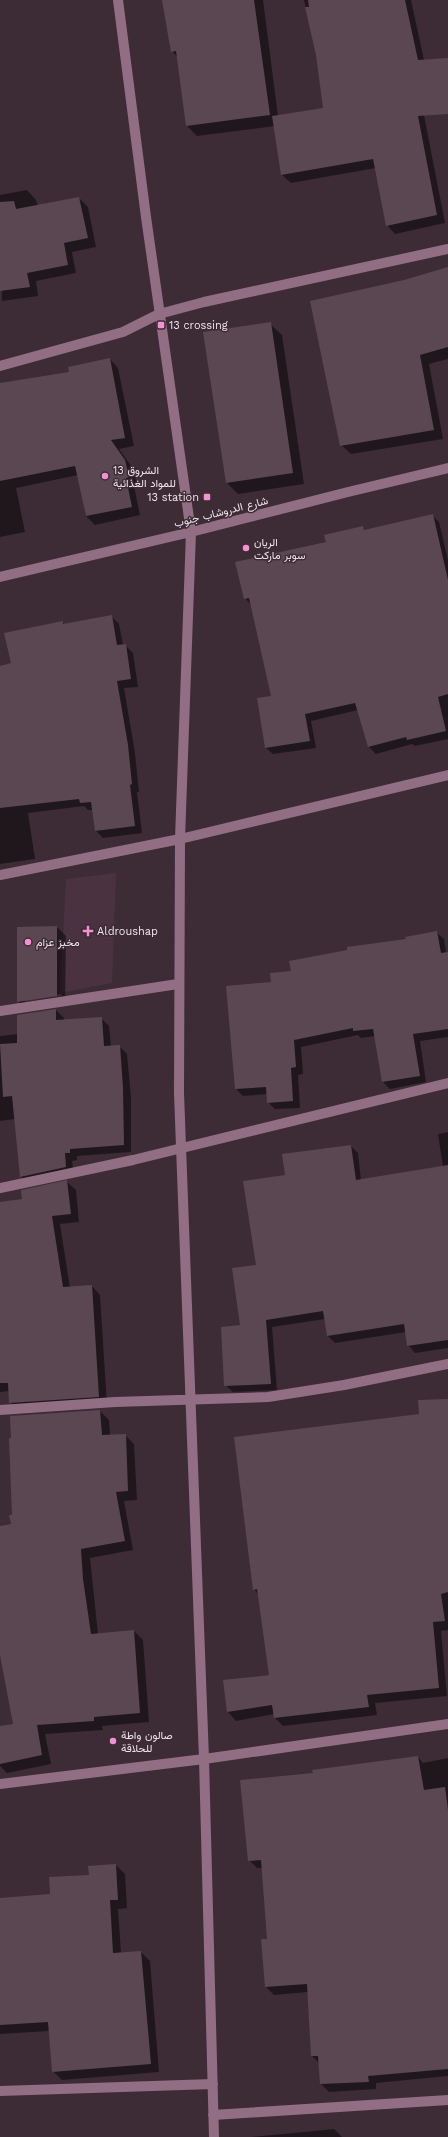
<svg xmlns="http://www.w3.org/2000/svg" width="448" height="2137" font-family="'Work Sans',Vazirmatn,sans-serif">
<rect width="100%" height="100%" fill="#3d2c36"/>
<path fill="#4a3241" d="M116 873 112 983 60 993 66 879Z"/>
<path fill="#0007" fill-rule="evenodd" d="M163 0H263L278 116 324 109 317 55 304 0H411L424 60 448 59V95L423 110 445 223 395 234 387 225 376 168 291 183 282 175 275 126 197 136 187 126 178 58 172 51Z
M27 190 36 200 38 206 79 198 88 207 96 247 72 252 76 273 36 281 38 296 2 301 0 195Z
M448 268V359L429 364 443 439 351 454 341 445 404 281Z
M270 324 282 335 304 484 238 494 227 483Z
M110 359 118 368 134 446 119 449 134 470 137 486H134L140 515 95 525 86 516 78 475 16 488 25 532 0 537V385L70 373Z
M432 515 439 522 448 560V739L415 746 412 744 376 754 369 747 358 710 311 721 316 748 273 754 266 748 272 697 251 605 245 598 327 542 363 528 366 531Z
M111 616 119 624 123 645H125L133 653 138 687 124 688 135 753 139 792H137L142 833 103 838 96 831 93 810H88L84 806 28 813 35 859 0 864V667L12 664 62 622 65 625Z
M57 927 66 936 65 1004 27 1010 18 1001V928ZM61 994 62 996 25 1002V1000Z
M436 932 444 939 446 953H448V1037L420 1041 426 1082 390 1089 383 1082 375 1036 361 1038 358 1035 301 1047 303 1074 298 1075 300 1108 275 1109 268 1102 267 1094 243 1096 236 1089 273 983 292 972Z
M56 1010 64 1018V1021L101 1018 109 1026 111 1047 119 1046 127 1054 131 1097V1152L77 1156V1160L72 1161 74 1175 29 1185 21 1177 15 1119 0 1121V1036L18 1034V1016Z
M448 1132V1348L415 1353 408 1345 406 1332 335 1343 328 1336 325 1319 272 1327 277 1390 233 1392 225 1385 258 1266 286 1176 351 1146 358 1153 361 1180 443 1167 438 1134Z
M67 1182 76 1190 79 1222 60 1224 70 1288 92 1286 100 1295 107 1405 19 1411 10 1402 9 1391 0 1392V1282L35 1333 22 1191Z
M448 1400V1630L441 1631 447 1696 375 1703 377 1715 283 1726 275 1718 274 1714 236 1721 228 1712 224 1681 270 1675 258 1594 254 1589 420 1415Z
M100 1411 109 1420 110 1435H125L134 1444 137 1500 124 1501 133 1550 90 1558 98 1634 134 1631 143 1640 149 1722 102 1726 103 1730 45 1734 51 1764 7 1773 0 1766V1727L14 1724 0 1650V1527L13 1525V1516Z
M418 1757 423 1763 448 1758V2076L376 2083V2089L329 2092 321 2084 320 2064 312 2056 308 1992 274 1995 266 1987 268 1940 262 1868H257L249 1860 314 1774Z
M116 1865 125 1874 127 1908 118 1909 121 1953 141 1952 150 1961 159 2072 62 2080 53 2071 49 2031 0 2034V1899L51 1895Z
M334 2129 342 2137H251Z"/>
<path fill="#5a4752" d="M162 0H254L270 115 186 126 176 51 171 52Z
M308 0H405L418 60 448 58V114L418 116 437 215 386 226 373 159 281 175 272 116 323 108 316 55 305 7H309Z
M79 197 88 238 64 243 68 265 27 273 30 287 0 291V202L14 201 16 209Z
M448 267V347L420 355 434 430 340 446 310 301 404 280Z
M271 322 293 473 226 483 203 332Z
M110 358 125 438 111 440 125 460 129 477 126 478 132 507 86 516 75 466 0 481V383L69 372 68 367Z
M433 514 448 580V694L438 697 446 731 407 740 406 737 368 747 355 703 305 714 310 741 265 748 257 698 271 696 249 598 244 599 235 562 326 542 324 535 363 526 364 530Z
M112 615 117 645 126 644 131 679 117 681 128 745 132 784 130 785 135 826 95 831 91 802 80 803 79 799 0 808V666L11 663 4 633 63 621V624Z
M57 926V996L17 1002V927Z
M437 931 441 953 448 952V1029L413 1034 420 1076 382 1082 373 1029 353 1031V1028L294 1040 296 1067 291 1068 293 1101 267 1103 266 1087 235 1089 226 986 271 982 270 973 291 971 289 961 347 950V947L406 939 405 937Z
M56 1009V1020L102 1017 104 1046 120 1045 123 1088 124 1145 70 1149V1153H65L66 1167 20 1177 12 1096 3 1097 0 1044 17 1043V1015Z
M351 1145 356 1180 448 1165V1340L407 1346 404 1324 327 1336 323 1311 266 1320 271 1384 224 1386 221 1327 240 1325 232 1268 256 1265 243 1181 285 1175 282 1154Z
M67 1180 71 1214 52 1216 63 1287 92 1285 99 1397 9 1403 8 1383H0V1202L22 1199 21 1190Z
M448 1399V1592L441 1594 445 1621 433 1622 439 1688 367 1695 369 1707 274 1718 272 1705 227 1712 223 1680 269 1675 257 1589 253 1590 234 1437 419 1414 418 1400Z
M100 1410 102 1435 126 1434 128 1491 116 1492 125 1541 81 1549 83 1579 91 1634 134 1630 140 1713 94 1717V1721L37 1725 42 1755 0 1764V1726L13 1724 0 1655V1526L11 1524 9 1515H12L9 1438H11L10 1416Z
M418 1756 424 1790 445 1787 448 1810V2069L368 2076 369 2082 320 2084 318 2056H311L307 1984 265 1987 261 1939H267L261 1860 248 1861 240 1780 313 1773 312 1770Z
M116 1864 118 1900H110L113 1953 141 1951 151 2064 52 2072 48 2022 0 2025V1898L50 1894 49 1877 89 1875 88 1866Z"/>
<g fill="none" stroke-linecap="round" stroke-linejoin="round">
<path stroke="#926e84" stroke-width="10" d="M118 0 146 217 191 532 180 839 179 1093 204 1759 214 2137
M0 366 123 332 159 314 204 302 448 249
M0 577 191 532 348 492 448 468
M0 875 180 839 448 775
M0 1011 178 984
M0 1188 133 1160 448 1083
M0 1410 115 1402 268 1397 344 1385 448 1364
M0 1784 204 1759 448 1724
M0 2091 213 2084
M213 2115 448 2100"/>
</g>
<g fill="#f590d1" stroke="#3d2c36" stroke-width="1.5">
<rect x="157" y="321" width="8" height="8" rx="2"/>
<circle cx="105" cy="476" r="4"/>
<rect x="203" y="493" width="8" height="8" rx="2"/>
<circle cx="246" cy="548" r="4"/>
<path d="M86 925h4v4h4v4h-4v4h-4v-4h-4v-4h4z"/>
<circle cx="28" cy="942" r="4"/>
<circle cx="113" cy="1741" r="4"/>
</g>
<g text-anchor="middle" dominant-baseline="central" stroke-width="3" stroke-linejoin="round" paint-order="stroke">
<g font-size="11" fill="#f0e4eb" stroke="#3d2c36" text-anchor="start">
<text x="169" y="325">13 crossing</text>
<text x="113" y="470">الشروق 13<tspan x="113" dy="13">للمواد الغذائية</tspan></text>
<text x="199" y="497" text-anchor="end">13 station</text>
<text x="254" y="542">الريان<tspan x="254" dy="13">سوبر ماركت</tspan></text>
<text x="97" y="931">Aldroushap</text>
<text x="36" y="942">مخبز عزام</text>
<text x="121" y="1735">صالون واطة<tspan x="121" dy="13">للحلاقة</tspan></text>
</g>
<g font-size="11" fill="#f0e4eb" stroke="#3d2c36">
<text transform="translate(221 512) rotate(-14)">شارع الدروشاب جنوب</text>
</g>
</g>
</svg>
